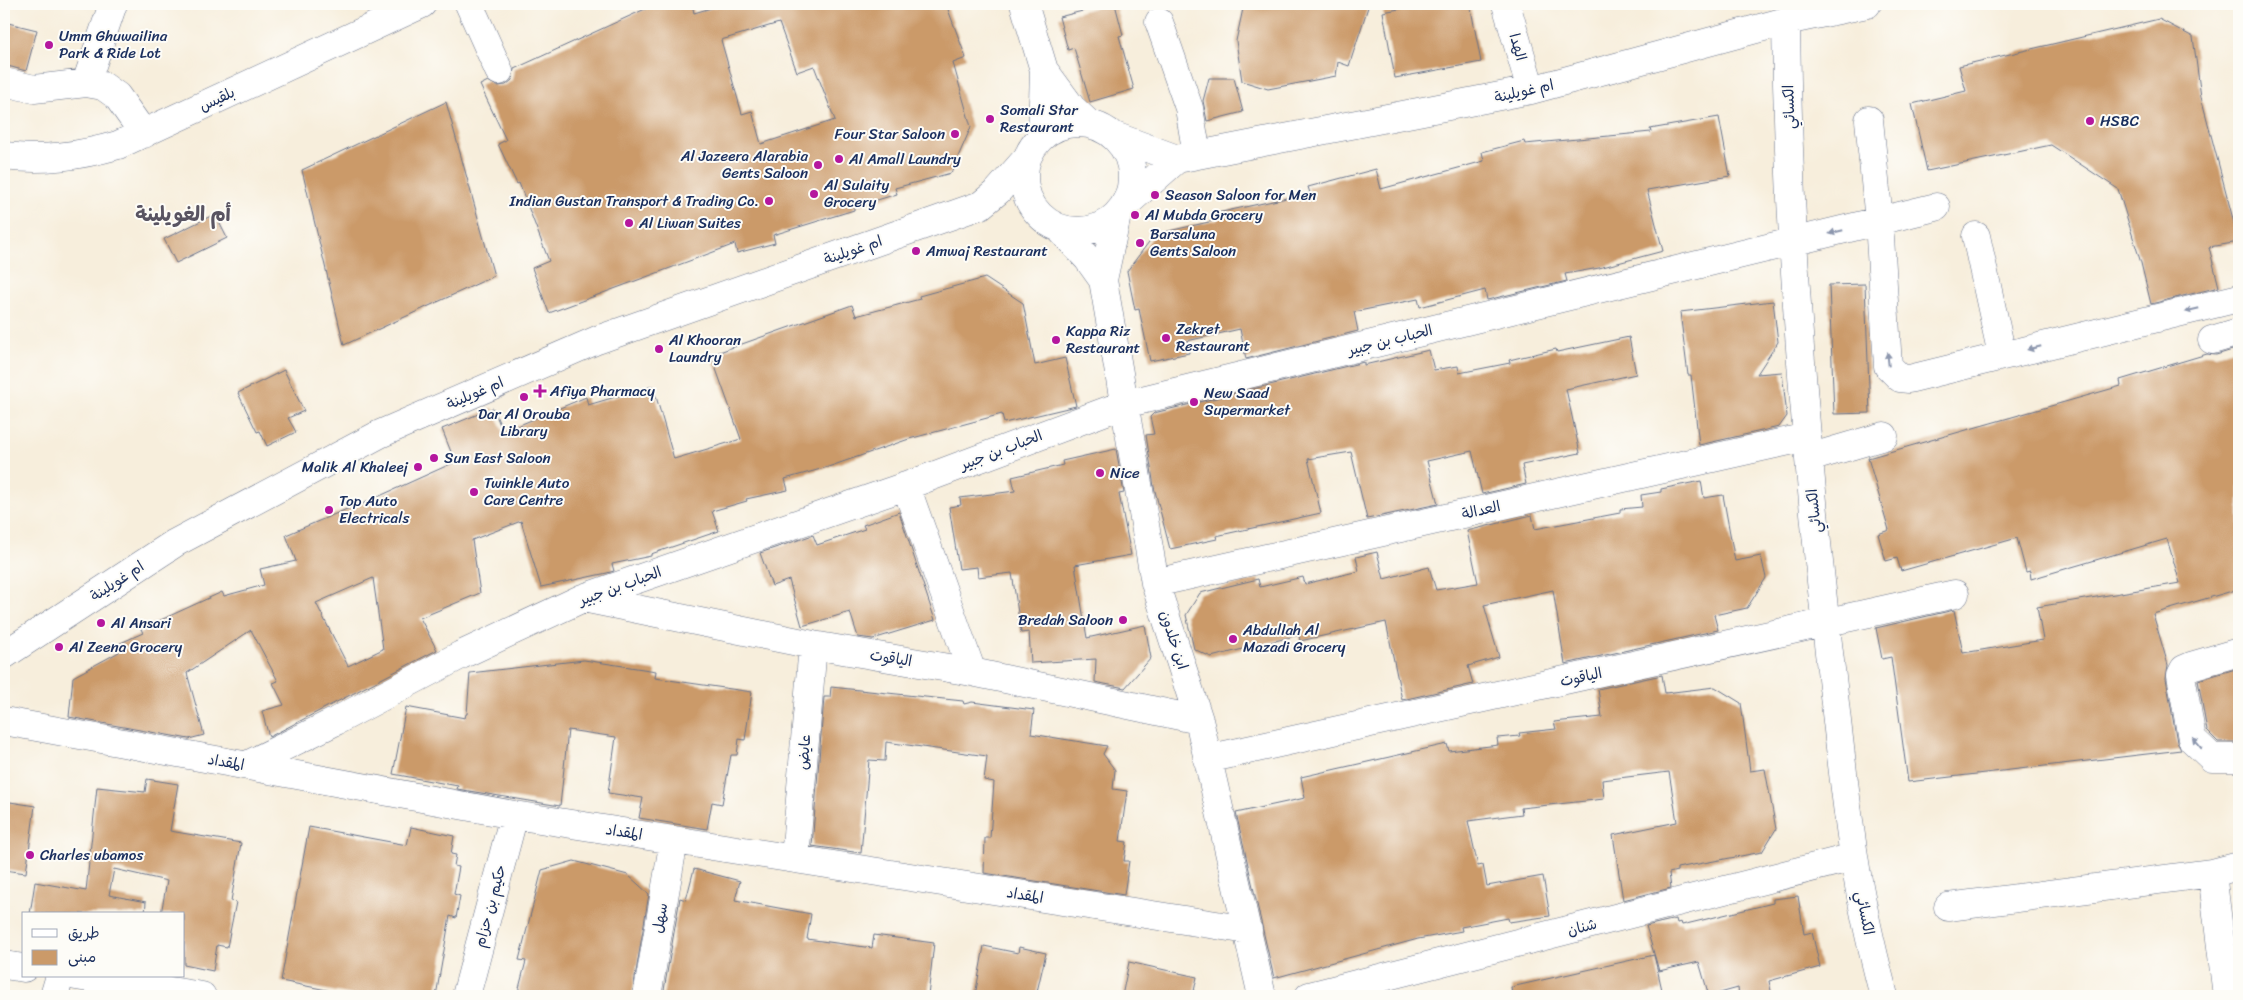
<svg xmlns="http://www.w3.org/2000/svg" width="2243" height="1000" font-family="Sriracha,'Playpen Sans Arabic',sans-serif">
<rect width="100%" height="100%" fill="#fdfcf7"/>
<filter id="ink" filterUnits="userSpaceOnUse"><feTurbulence type="fractalNoise" baseFrequency=".02" numOctaves="2"/><feDisplacementMap in="SourceGraphic" scale="10" xChannelSelector="R" yChannelSelector="G"/><feConvolveMatrix kernelMatrix="1 2 1 2 8 2 1 2 1" color-interpolation-filters="sRGB"/></filter>
<filter id="wash" filterUnits="userSpaceOnUse"><feTurbulence type="fractalNoise" baseFrequency=".0096" numOctaves="4" result="noise"/><feDisplacementMap in="SourceGraphic" scale="20" xChannelSelector="R" yChannelSelector="G"/><feGaussianBlur stdDeviation="1.12" result="paint"/><feColorMatrix in="noise" values="0 0 0 0 0 0 0 0 0 0 0 0 0 0 0 0 0 1.4 0 .05"/><feComposite in="paint" operator="in"/></filter>
<g filter="url(#wash)">
<rect width="100%" height="100%" fill="#f7eedc"/>
<g id="blocks">
<path fill="#cb9a69" fill-rule="evenodd" d="M656 4H692L694 13 725 4H946L966 58 953 63 971 127 951 173 895 188 897 194 854 207V210L773 235 775 243 737 253 735 244 549 313 532 268 549 261 519 183 517 184 498 144 506 140 480 85 488 81 497 86 506 85 512 80 514 69ZM779 23 797 72 814 66 835 120 761 144 752 111 742 114 721 40Z
M1110 4H1115L1123 35 1119 36 1134 89 1090 102 1074 48 1068 50 1059 17Z
M1244 4H1369L1349 66 1338 62 1336 76 1268 89 1242 81 1236 41Z
M1426 4H1470L1481 62 1395 78 1383 12Z
M2159 19 2193 37 2201 97 2239 242 2209 247 2219 287 2151 304 2141 263 2118 189 2051 145 1927 171 1912 104 1966 91 1959 66Z
M4 22 37 30 26 71 4 65Z
M1209 78H1234L1243 112 1207 121 1203 101Z
M446 102 494 276 344 345 302 170Z
M1719 117 1730 176 1647 190 1663 251 1599 268 1565 274 1567 281 1487 300 1485 290 1420 307 1418 299 1354 312 1358 331 1246 359 1240 329 1187 341 1189 353 1150 361 1139 309 1135 310 1127 271 1155 234 1218 220 1217 213 1310 193 1308 187 1376 169 1381 189 1484 161 1482 152 1524 141 1525 144 1651 132 1650 129Z
M215 214 227 238 176 263 164 239Z
M985 278 1023 303 1035 365 1065 358 1076 406 1004 423 1002 414 909 439 828 467 785 479 788 490 746 499 747 501 712 511 719 531 651 554V556L612 564 614 571 607 573 541 587 521 521 472 540 480 593 420 618 437 650 269 737 262 711 284 705 273 683 278 681 251 630 187 673 204 735 189 739 69 717 73 677 119 652 116 645 143 633 141 629 222 592 224 596 264 585 260 569 296 561 286 535 361 503 362 504 455 462 442 429 493 408 503 432 586 397 588 405 653 386 674 459 741 439 711 355 852 305 856 316 920 299 919 296ZM373 578 383 649 348 666 316 603Z
M1865 284 1870 413 1834 414 1829 285Z
M1773 301 1778 342 1757 374 1782 372 1787 416 1779 427 1699 445 1691 375H1688L1680 312Z
M1629 337 1636 374 1566 389 1580 453 1522 465 1526 484 1482 494 1472 451 1427 461 1438 504 1367 519 1351 452 1308 459 1321 513 1216 536 1217 539 1170 549 1154 487 1146 435 1154 434 1150 417 1154 413 1364 362V365L1429 350 1434 370 1458 366 1459 373 1510 363 1509 360 1556 349 1557 352Z
M2239 348V589L2153 614 2168 665 2166 678 2177 742 2181 750 1908 782 1891 657 1882 659 1876 628 1954 610 1963 653 2043 640 2037 607 2180 583 2167 539 2031 579 2030 571 2026 572 2017 538 1901 571 1897 558 1886 561 1878 534 1889 530 1868 458 2121 386 2120 380 2207 354 2216 355Z
M284 370 304 411 288 418 296 432 267 446 260 431 257 432 238 393Z
M1116 449 1124 493 1119 494 1131 555 1075 565 1087 638 1145 625 1151 658 1125 688 1095 682 1096 659 1031 663 1029 632 1021 633 1012 573 978 577 977 567 959 569 949 507 961 505 960 498 1015 491 1012 477 1063 465 1062 461Z
M1701 481 1704 498 1723 495 1735 561 1761 556 1766 578 1747 608 1714 615 1718 630 1565 664 1553 590 1484 605 1499 657 1468 666 1473 684 1402 700 1386 622 1300 641 1299 635 1211 657 1194 649 1186 615 1200 593 1258 579 1260 587 1303 577 1305 584 1359 571 1356 557 1377 552 1384 579 1429 567 1436 590 1478 583 1467 531 1532 515 1535 529 1620 513V509L1642 507 1641 495 1661 492V489Z
M899 512 935 620 873 639 858 637 850 612 802 626 789 580 772 586 760 553 813 535 817 545 865 529 863 525Z
M584 660 656 671 655 678 752 692 745 740 739 739 737 755H731L722 804 712 802 707 829 639 818 643 798 608 793 616 737 568 730 560 806 457 789 458 786 393 774 406 707 465 718 466 714H467L470 673Z
M2239 668V742H2218L2207 731 2198 680Z
M1662 675 1665 693 1715 687 1741 703 1750 771 1765 769 1776 829 1762 852 1677 868V871L1669 873 1671 888 1623 900 1613 835 1677 822 1669 772 1602 780 1604 799 1521 808 1522 814 1468 821 1478 866 1483 865 1487 886 1543 876 1550 916 1509 922 1508 918 1461 927 1462 931 1418 939 1274 978 1236 813 1305 798 1301 777 1447 744 1449 751 1498 745 1497 738 1520 736 1519 733 1556 729 1554 722 1602 717 1598 689Z
M831 687 963 701 964 704 972 702 1034 710 1031 734 1107 746 1103 754 1115 770 1113 789 1127 791 1120 841 1127 842 1124 861H1129L1124 895 984 873 985 838H990L994 782 984 780 987 756 886 742 885 761 869 760 861 853 812 846 824 697H830Z
M147 779 178 784 170 831 241 843 231 901 236 902 227 947 217 945 213 971 184 965V914H161L167 881 114 869 109 895 146 902 145 914H30L35 882 86 891 97 787 145 792Z
M4 801 35 806 26 873 4 870Z
M309 827 407 845 411 827 454 836 451 854 456 855 454 866 459 867 454 894 460 896 456 918 450 916 436 996H357L281 981Z
M574 861 628 875 649 894 632 996H517L526 961 519 960 542 870Z
M694 869 740 881 735 900 811 914 807 939 872 948 874 935 934 943 928 996H663L680 898 686 900Z
M1798 896 1804 934 1812 932 1820 967 1769 981 1772 996H1739L1738 988 1709 996 1699 962 1659 971 1646 926 1676 919 1677 923 1681 922 1682 925 1773 903V899Z
M984 946 1018 953 1019 947 1046 953 1036 996H975Z
M1654 955 1662 990 1638 996H1512L1511 987Z
M1129 962 1197 977 1193 996H1122Z"/>
</g>
</g>
<g filter="url(#ink)">
<use href="#blocks" fill-opacity="0" stroke="#68728a" stroke-width="1"/>
<g fill="none" stroke-linecap="round" stroke-linejoin="round">
<defs>
<path id="minor" d="M469 4 499 71
M1024 4 1044 70 1042 136
M1506 4 1531 90
M1786 21C1788 235 1805 449 1830 661 1838 726 1844 791 1854 856 1861 903 1872 950 1884 996
M1159 22 1189 108 1197 155
M1044 70 1072 108 1089 124
M4 82 34 89 86 83 103 86 117 96 144 134
M86 83 113 4
M1869 120 1879 221 1888 366 1900 378 1909 379 2239 298
M1024 177a54 54 0 1 1 108 0a54 54 0 1 1-108 0Z
M1112 135 1177 159
M4 156C44 161 79 156 118 145L422 4
M1125 205 1177 159 1531 90 1786 21 1867 4
M1117 215 1103 280 1155 583 1199 720 1262 996
M1059 228 1088 259 1103 280
M1976 236 2002 355
M2212 340 2239 332
M1809 458 1884 436
M906 486 972 672
M1155 583 1807 437
M583 598 813 645 972 672 1199 720
M2239 652 2191 666 2184 669 2181 675 2192 739 2212 758H2239
M4 655 175 543 380 434 597 340 981 205 998 191 1026 159
M4 721 514 815 1248 930
M1207 759 1955 594
M247 765 336 721 461 655 583 598 906 486 1125 404 1936 207
M795 859 813 645
M2212 873 2239 866
M1948 907 2212 873 2227 996
M4 965 24 968
M76 976 202 996
M54 996 60 976
M466 996 514 815
M647 996 674 840
M1309 996 1854 857"/>
</defs>
<use href="#minor" stroke="#68728a" stroke-width="29"/>
<use href="#minor" stroke="#fff" stroke-width="28"/>
</g>
<defs><path id="oneway-solid" d="M-6-.8H1V-3.2L6.5 0L1 3.2V.8H-6Z" transform="scale(1.25)"/></defs>
<g fill="#8d97ae">
<use href="#oneway-solid" transform="translate(1836 232) rotate(166)"/>
<use href="#oneway-solid" transform="translate(2192 310) rotate(166)"/>
<use href="#oneway-solid" transform="translate(2034 348) rotate(166)"/>
<use href="#oneway-solid" transform="translate(1888 359) rotate(-96)"/>
<use href="#oneway-solid" transform="translate(2197 743) rotate(-130)"/>
</g>
</g>
<g fill="#b5179e" stroke="#fdfcf7" stroke-width="2">
<circle cx="49" cy="45" r="5"/>
<circle cx="990" cy="119" r="5"/>
<circle cx="2090" cy="121" r="5"/>
<circle cx="955" cy="134" r="5"/>
<circle cx="839" cy="159" r="5"/>
<circle cx="818" cy="165" r="5"/>
<circle cx="814" cy="194" r="5"/>
<circle cx="1155" cy="195" r="5"/>
<circle cx="769" cy="201" r="5"/>
<circle cx="1135" cy="215" r="5"/>
<circle cx="629" cy="223" r="5"/>
<circle cx="1140" cy="243" r="5"/>
<circle cx="916" cy="251" r="5"/>
<circle cx="1166" cy="338" r="5"/>
<circle cx="1056" cy="340" r="5"/>
<circle cx="659" cy="349" r="5"/>
<path d="M537.5 383.5h5v5h5v5h-5v5h-5v-5h-5v-5h5z"/>
<circle cx="524" cy="397" r="5"/>
<circle cx="1194" cy="402" r="5"/>
<circle cx="434" cy="458" r="5"/>
<circle cx="418" cy="467" r="5"/>
<circle cx="1100" cy="473" r="5"/>
<circle cx="474" cy="492" r="5"/>
<circle cx="329" cy="510" r="5"/>
<circle cx="1123" cy="620" r="5"/>
<circle cx="101" cy="623" r="5"/>
<circle cx="1233" cy="639" r="5"/>
<circle cx="59" cy="647" r="5"/>
<circle cx="30" cy="855" r="5"/>
</g>
<g text-anchor="middle" dominant-baseline="central" stroke-width="4" stroke-linejoin="round" paint-order="stroke">
<g font-size="15" fill="#1b2f5e" stroke="#fdfcf7" text-anchor="start">
<text x="59" y="36">Umm Ghuwailina<tspan x="59" dy="17">Park &amp; Ride Lot</tspan></text>
<text x="1000" y="110">Somali Star<tspan x="1000" dy="17">Restaurant</tspan></text>
<text x="2100" y="121">HSBC</text>
<text x="945" y="134" text-anchor="end">Four Star Saloon</text>
<text x="808" y="156" text-anchor="end">Al Jazeera Alarabia<tspan x="808" dy="17">Gents Saloon</tspan></text>
<text x="849" y="159">Al Amall Laundry</text>
<text x="824" y="185">Al Sulaity<tspan x="824" dy="17">Grocery</tspan></text>
<text x="1165" y="195">Season Saloon for Men</text>
<text x="759" y="201" text-anchor="end">Indian Gustan Transport &amp; Trading Co.</text>
<text x="1145" y="215">Al Mubda Grocery</text>
<text x="639" y="223">Al Liwan Suites</text>
<text x="1150" y="234">Barsaluna<tspan x="1150" dy="17">Gents Saloon</tspan></text>
<text x="926" y="251">Amwaj Restaurant</text>
<text x="1176" y="329">Zekret<tspan x="1176" dy="17">Restaurant</tspan></text>
<text x="1066" y="331">Kappa Riz<tspan x="1066" dy="17">Restaurant</tspan></text>
<text x="669" y="340">Al Khooran<tspan x="669" dy="17">Laundry</tspan></text>
<text x="550" y="391">Afiya Pharmacy</text>
<text x="1204" y="393">New Saad<tspan x="1204" dy="17">Supermarket</tspan></text>
<text x="524" y="414" text-anchor="middle">Dar Al Orouba<tspan x="524" dy="17">Library</tspan></text>
<text x="444" y="458">Sun East Saloon</text>
<text x="408" y="467" text-anchor="end">Malik Al Khaleej</text>
<text x="1110" y="473">Nice</text>
<text x="484" y="483">Twinkle Auto<tspan x="484" dy="17">Care Centre</tspan></text>
<text x="339" y="501">Top Auto<tspan x="339" dy="17">Electricals</tspan></text>
<text x="1113" y="620" text-anchor="end">Bredah Saloon</text>
<text x="111" y="623">Al Ansari</text>
<text x="1243" y="630">Abdullah Al<tspan x="1243" dy="17">Mazadi Grocery</tspan></text>
<text x="69" y="647">Al Zeena Grocery</text>
<text x="40" y="855">Charles ubamos</text>
</g>
<g font-size="15" fill="#1b2f5e" stroke="#fdfcf7">
<text transform="translate(1518 47) rotate(74)">الهدا</text>
<text transform="translate(1524 91) rotate(-13)">ام غويلينة</text>
<text transform="translate(217 99) rotate(-25)">بلقيس</text>
<text transform="translate(1789 107) rotate(-92)">الكسائي</text>
<text transform="translate(853 250) rotate(-19)">ام غويلينة</text>
<text transform="translate(1390 340) rotate(-14)">الحباب بن جبير</text>
<text transform="translate(475 393) rotate(-23)">ام غويلينة</text>
<text transform="translate(1001 450) rotate(-21)">الحباب بن جبير</text>
<text transform="translate(1481 510) rotate(-13)">العدالة</text>
<text transform="translate(1814 511) rotate(-96)">الكسائي</text>
<text transform="translate(117 581) rotate(-33)">ام غويلينة</text>
<text transform="translate(620 586) rotate(-20)">الحباب بن جبير</text>
<text transform="translate(1174 640) rotate(72)">ابن خلدون</text>
<text transform="translate(891 658) rotate(9)">الياقوت</text>
<text transform="translate(1581 677) rotate(-12)">الياقوت</text>
<text transform="translate(804 752) rotate(-85)">عايض</text>
<text transform="translate(226 762) rotate(10)">المقداد</text>
<text transform="translate(624 832) rotate(9)">المقداد</text>
<text transform="translate(1025 895) rotate(9)">المقداد</text>
<text transform="translate(490 906) rotate(-75)">حكيم بن حزام</text>
<text transform="translate(1865 913) rotate(79)">الكسائي</text>
<text transform="translate(660 918) rotate(-80)">سهل</text>
<text transform="translate(1582 927) rotate(-14)">شنان</text>
</g>
<g font-size="20" font-weight="bold" fill="#595462" stroke="#fdfcf7">
<text x="183" y="214">أم الغويلينة</text>
</g>
</g>
<rect width="2243" height="1000" fill="none" stroke="#fdfcf7" stroke-width="20"/>
<rect x="22" y="912" width="162" height="65" fill="#fdfcf7" stroke="#a3aaba"/>
<rect x="32" y="929" width="25" height="8" fill="#ffffff" stroke="#a3aaba"/>
<text x="68" y="938" font-size="15" fill="#1b2f5e">طريق</text>
<rect x="32" y="950" width="25" height="15" fill="#cb9a69" stroke="#a3aaba"/>
<text x="68" y="962" font-size="15" fill="#1b2f5e">مبنى</text>
</svg>
